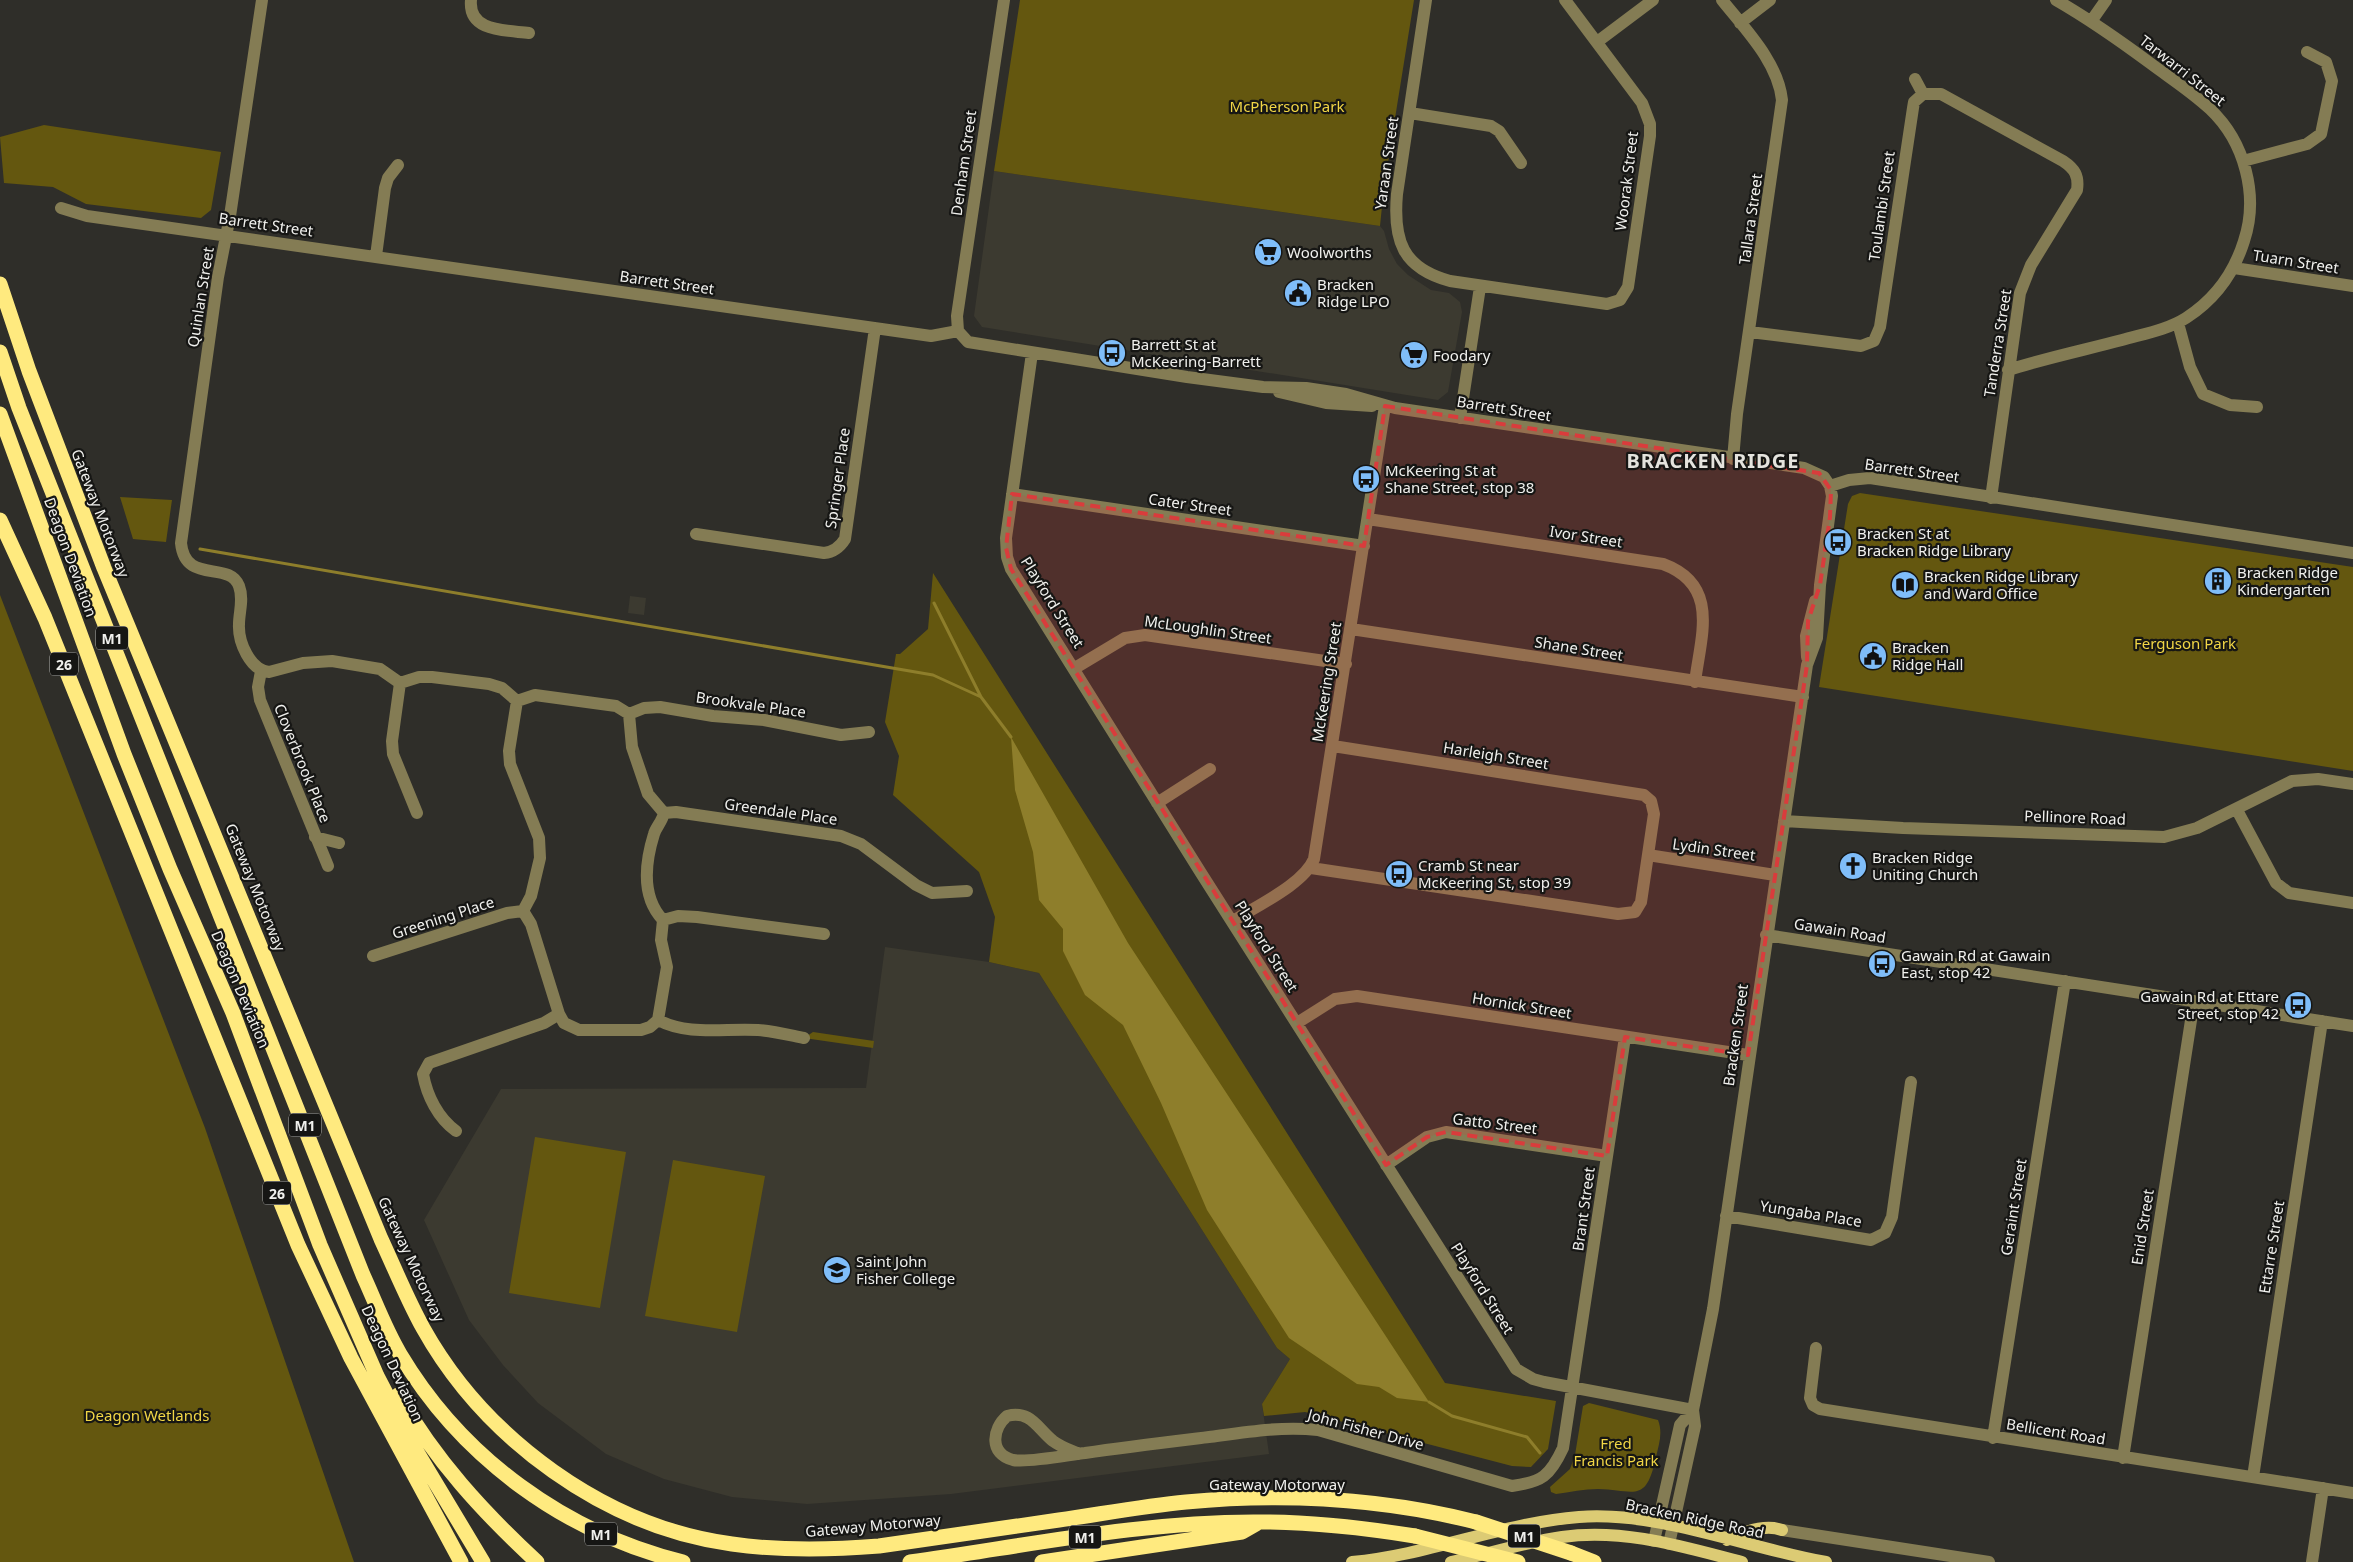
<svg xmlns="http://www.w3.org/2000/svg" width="2353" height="1562" font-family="'Noto Sans',sans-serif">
<rect width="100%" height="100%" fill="#2f2e29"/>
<path fill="#3c3a30" d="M994 171 1380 226 1384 231 1389 249 1397 264 1408 275 1431 290 1449 293 1460 302 1462 312 1448 392 1438 400 982 327 974 316Z
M630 596 646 598 644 615 628 613Z
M885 947 989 962 1039 973 1277 1348 1290 1359 1262 1404 1269 1454 951 1494 807 1504 732 1497 664 1479 606 1454 538 1403 503 1365 469 1320 424 1220 501 1089 866 1088Z"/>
<path fill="#64570f" d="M1020 0H1414L1384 187 1380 226 994 171Z
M44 125 221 152 211 210 201 218 86 204 53 187 4 183 0 137Z
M1860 493 2353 567V771L1819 687 1848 504 1852 496Z
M120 497 172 500 166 542 133 539Z
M933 573 1445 1383 1556 1401 1548 1449 1531 1467 1512 1466 1305 1412 1264 1416 1262 1404 1290 1359 1277 1348 1039 973 989 962 995 917 979 872 893 795 899 756 885 722 896 654H900L928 629Z
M0 595 205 1128 354 1562H0Z
M813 1032 874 1041 873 1048 804 1038Z
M535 1137 626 1152 600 1308 509 1293Z
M673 1160 765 1176 737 1332 645 1316Z
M1589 1403 1658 1420C1663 1433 1659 1444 1656 1457 1646 1504 1635 1490 1598 1489 1584 1489 1570 1492 1556 1494L1551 1492 1550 1487 1570 1469 1575 1455 1583 1406Z"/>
<path fill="#8e7e2b" d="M1011 737 1128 943 1429 1402 1397 1398 1379 1387 1357 1384 1289 1338 1207 1210 1161 1103 1123 1025 1085 995 1063 951V929L1039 900 1033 852 1015 790Z"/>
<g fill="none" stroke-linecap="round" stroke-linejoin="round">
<path stroke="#8e7e2b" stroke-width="3" d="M200 549 933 675 981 697
M934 603 981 697 1011 737
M1429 1402 1452 1416 1527 1437 1540 1453"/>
<path stroke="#847c54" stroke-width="12" d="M262 0 230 216 218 277 181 543C185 585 229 560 239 586 244 599 239 612 239 624 238 642 250 670 269 672L303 663 332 661 380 669 400 683 419 677H432L489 684 502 688 517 701 535 695 616 706 629 714 632 747 648 794 664 813C662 822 656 827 654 834 645 863 641 897 663 920L661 940 667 967 658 1020 650 1027 641 1030H579L564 1023 559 1014 531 924 523 911 531 896 540 858 539 838 510 764 509 751 517 701
M471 0C468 32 505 30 529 33
M1004 0 957 316 958 331 968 342 1187 377 1263 387 1306 388 1346 394 1395 408 1804 468 1824 477 1830 486 1832 496 1820 585 1817 638 1807 665 1713 1309 1693 1410 1695 1426 1669 1544
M1426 0 1397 194C1393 240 1402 268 1450 281L1607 304 1620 300 1628 287 1650 136V124L1642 103 1565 0
M1722 0C1745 29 1778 62 1782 100L1737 414 1733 459
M2092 20 2106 0
M1740 23 1770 0
M1597 42 1653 0
M1915 79 1923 94
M1410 113 1491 126 1499 131 1521 163
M2243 161 2307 144 2321 134 2332 81 2326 62 2307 52
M61 208 87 216 931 336 958 331
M376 256 385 188 388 178 398 165
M2234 268 2353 286
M2178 323 2190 367 2203 394 2230 405 2257 407
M1750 332 1861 346 1874 341 1880 327 1913 108 1914 102 1923 94H1941L2063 161C2075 169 2079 176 2077 190L2031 265 2020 293 1991 498
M1032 353 1006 538 1007 557 1011 569 1201 873 1516 1369 1533 1379 1544 1382 1693 1410
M2008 370C2046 358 2084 350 2122 340 2143 334 2167 330 2186 318 2214 300 2234 273 2244 241 2259 196 2245 142 2210 109 2192 92 2170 78 2150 63 2119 40 2089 19 2056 0
M1279 392 1326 403 1372 406
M1460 418 1480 287
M1830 486 1849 480 1870 478 2353 553
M1012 494 1364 546
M1368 519 1663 564C1720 585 1701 635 1695 682
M696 534 824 553C834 552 840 547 845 539L875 328
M1351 629 1803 697
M1807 657 1806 636 1815 601
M1075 668 1125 638 1145 635 1346 664
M261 671 258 687 260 700 328 866
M400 683 392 741 393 754 417 813
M629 714 644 708 660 707 713 716 764 720 841 735 869 732
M1157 803 1210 769
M2237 810 2276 883 2289 893 2353 903
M664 813 676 812 841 836 861 844 916 885 932 893 967 891
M1784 821 1903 828 2164 837 2197 828 2292 781 2318 779 2353 784
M315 837 339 843
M1648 855 1775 875
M1311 868 1618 914 1635 912 1641 902 1654 814 1651 801 1644 795 1333 746
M663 920 678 916 697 917 824 934
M1233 921C1256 906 1304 884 1314 859L1385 406
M1766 935 2353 1026
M373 956 507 913 523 911
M658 1020C688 1036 724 1028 758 1030 773 1031 789 1035 804 1038
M1297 1023 1335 999 1357 996 1748 1055
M456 1131C438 1118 427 1096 423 1074L429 1063 544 1023 559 1014
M1386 1165 1427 1137 1446 1132 1607 1156
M1726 1216 1871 1240 1885 1233 1892 1217 1911 1082
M1816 1348 1810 1398 1813 1405 1820 1409 2353 1493
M1993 1438 2065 981
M1079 1454C1070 1450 1061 1447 1053 1441 1037 1428 1031 1410 1007 1416 992 1429 989 1454 1013 1460 1028 1463 1068 1455 1085 1453 1126 1447 1168 1442 1209 1437 1246 1432 1282 1426 1318 1430L1512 1486C1542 1482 1550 1476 1563 1448L1625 1037
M2123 1458 2194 1001
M2253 1477 2322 1021
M1782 1530 1989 1562
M1654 1541 1680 1425 1693 1410
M2312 1562 2323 1488"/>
<path stroke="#dccb74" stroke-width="12" d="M1727 1540C1743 1532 1765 1524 1782 1530
M1352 1562C1429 1555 1502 1523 1579 1517 1661 1511 1746 1548 1826 1562
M1451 1562C1488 1554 1525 1542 1562 1537 1623 1528 1684 1547 1742 1562"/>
<path stroke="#ffea7f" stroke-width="15" d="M0 284 29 371 104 568 381 1239C395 1269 407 1299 423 1328 485 1439 605 1527 732 1544 781 1551 829 1550 879 1546 939 1537 999 1529 1059 1520 1101 1514 1144 1506 1186 1502 1283 1493 1381 1498 1476 1522
M0 352 19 408 363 1275C375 1301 385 1329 400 1354 462 1458 565 1533 683 1562
M0 414 124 754 170 869 233 1013 320 1245 377 1376 414 1447 483 1562
M0 520 45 618 298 1245 351 1358 461 1562
M398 1395C435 1460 483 1512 537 1562
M1571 1553 1594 1562
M910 1562C1026 1546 1143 1521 1260 1522 1312 1522 1364 1528 1415 1536
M1042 1562 1242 1532 1256 1524"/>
<path stroke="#ffea7f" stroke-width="15" d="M1476 1522 1571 1553
M1415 1536 1518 1562"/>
</g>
<path fill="#d93c3c" fill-opacity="0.2" stroke="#d93c3c" stroke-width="4" stroke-dasharray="10 6" stroke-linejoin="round" d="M1385 406 1819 473 1831 490 1830 517 1820 585 1808 621 1807 665 1748 1055 1625 1037 1607 1156 1446 1132 1427 1137 1386 1165 1011 569 1006 548 1012 494 1364 546Z"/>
<defs>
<symbol id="supermarket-disc" viewBox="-11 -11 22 22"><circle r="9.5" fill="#7fbdf9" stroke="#161614"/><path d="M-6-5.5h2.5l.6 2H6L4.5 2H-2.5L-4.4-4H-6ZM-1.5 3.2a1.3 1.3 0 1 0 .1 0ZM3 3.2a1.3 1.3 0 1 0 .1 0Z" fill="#111"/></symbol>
<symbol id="civic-disc" viewBox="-11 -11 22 22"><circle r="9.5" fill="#7fbdf9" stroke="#161614"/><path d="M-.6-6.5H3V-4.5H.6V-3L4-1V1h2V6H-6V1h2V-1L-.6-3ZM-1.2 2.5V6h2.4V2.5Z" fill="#111"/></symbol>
<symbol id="bus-disc" viewBox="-11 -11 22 22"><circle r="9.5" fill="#7fbdf9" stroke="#161614"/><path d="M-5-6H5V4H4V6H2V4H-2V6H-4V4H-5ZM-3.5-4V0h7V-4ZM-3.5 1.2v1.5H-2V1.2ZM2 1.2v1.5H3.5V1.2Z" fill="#111"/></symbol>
<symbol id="building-disc" viewBox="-11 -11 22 22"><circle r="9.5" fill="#7fbdf9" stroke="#161614"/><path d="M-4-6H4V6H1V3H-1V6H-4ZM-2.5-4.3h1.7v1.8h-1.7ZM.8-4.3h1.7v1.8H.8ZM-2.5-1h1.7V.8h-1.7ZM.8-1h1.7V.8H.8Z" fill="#111"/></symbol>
<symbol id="library-disc" viewBox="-11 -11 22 22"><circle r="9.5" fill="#7fbdf9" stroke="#161614"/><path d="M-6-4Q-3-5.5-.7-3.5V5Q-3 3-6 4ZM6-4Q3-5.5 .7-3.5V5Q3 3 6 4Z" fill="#111"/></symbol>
<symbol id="church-disc" viewBox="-11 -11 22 22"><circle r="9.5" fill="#7fbdf9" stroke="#161614"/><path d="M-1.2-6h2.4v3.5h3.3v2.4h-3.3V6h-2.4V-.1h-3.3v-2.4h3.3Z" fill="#111"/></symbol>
<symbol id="school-disc" viewBox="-11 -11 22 22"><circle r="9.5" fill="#7fbdf9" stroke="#161614"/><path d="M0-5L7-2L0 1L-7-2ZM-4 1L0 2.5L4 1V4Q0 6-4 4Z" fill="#111"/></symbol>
</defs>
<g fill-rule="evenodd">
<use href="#supermarket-disc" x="1252" y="236" width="32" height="32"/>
<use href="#civic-disc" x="1282" y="277" width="32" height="32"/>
<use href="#bus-disc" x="1096" y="337" width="32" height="32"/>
<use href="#supermarket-disc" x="1398" y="339" width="32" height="32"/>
<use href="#bus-disc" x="1350" y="463" width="32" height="32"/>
<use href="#bus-disc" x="1822" y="526" width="32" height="32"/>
<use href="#building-disc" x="2202" y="565" width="32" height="32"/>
<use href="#library-disc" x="1889" y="569" width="32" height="32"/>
<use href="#civic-disc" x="1857" y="640" width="32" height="32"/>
<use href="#church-disc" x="1837" y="850" width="32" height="32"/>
<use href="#bus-disc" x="1383" y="858" width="32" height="32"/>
<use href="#bus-disc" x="1866" y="948" width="32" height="32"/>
<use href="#bus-disc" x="2282" y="989" width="32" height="32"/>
<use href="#school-disc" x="821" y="1254" width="32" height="32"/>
</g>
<g text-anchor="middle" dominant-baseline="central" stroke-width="4.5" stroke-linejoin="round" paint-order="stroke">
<g fill="#161614" stroke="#afafac" stroke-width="1">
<rect x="96" y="626.5" width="32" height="23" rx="4"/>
<rect x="50" y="652.5" width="28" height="23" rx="4"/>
<rect x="289" y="1113.5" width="32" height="23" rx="4"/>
<rect x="263" y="1181.5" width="28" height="23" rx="4"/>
<rect x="585" y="1522.5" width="32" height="23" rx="4"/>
<rect x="1508" y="1524.5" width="32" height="23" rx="4"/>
<rect x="1069" y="1525.5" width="32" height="23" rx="4"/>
</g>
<g font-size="14" font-weight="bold" fill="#f0f0ed">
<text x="112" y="638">M1</text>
<text x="64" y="664">26</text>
<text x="305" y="1125">M1</text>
<text x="277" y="1193">26</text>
<text x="601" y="1534">M1</text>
<text x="1524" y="1536">M1</text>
<text x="1085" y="1537">M1</text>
</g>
<g font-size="15" fill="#f0f0ed" stroke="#161614">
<text transform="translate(2183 70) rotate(38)">Tarwarri Street</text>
<text transform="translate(963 163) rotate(-82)">Denham Street</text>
<text transform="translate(1386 163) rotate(-82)">Yaraan Street</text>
<text transform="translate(1626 181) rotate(-83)">Woorak Street</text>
<text transform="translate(1881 206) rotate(-82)">Toulambi Street</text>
<text transform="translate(1750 219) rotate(-82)">Tallara Street</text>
<text transform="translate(266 224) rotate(8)">Barrett Street</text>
<text transform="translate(2296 261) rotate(9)">Tuarn Street</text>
<text transform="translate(667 282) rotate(8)">Barrett Street</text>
<text transform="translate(200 297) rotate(-81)">Quinlan Street</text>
<text transform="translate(1997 343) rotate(-81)">Tanderra Street</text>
<text transform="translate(1504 408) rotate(9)">Barrett Street</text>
<text transform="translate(1912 470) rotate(8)">Barrett Street</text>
<text transform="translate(837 478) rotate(-82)">Springer Place</text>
<text transform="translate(1190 504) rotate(8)">Cater Street</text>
<text transform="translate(101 513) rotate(69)">Gateway Motorway</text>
<text transform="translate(1586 536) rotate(9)">Ivor Street</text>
<text transform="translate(71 557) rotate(70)">Deagon Deviation</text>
<text transform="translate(1053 602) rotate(58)">Playford Street</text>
<text transform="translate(1208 629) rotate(8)">McLoughlin Street</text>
<text transform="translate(1579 648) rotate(9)">Shane Street</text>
<text transform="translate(1326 682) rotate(-81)">McKeering Street</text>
<text transform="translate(751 704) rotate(8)">Brookvale Place</text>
<text transform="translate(1496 755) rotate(9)">Harleigh Street</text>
<text transform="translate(303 763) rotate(68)">Cloverbrook Place</text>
<text transform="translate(781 811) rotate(8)">Greendale Place</text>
<text transform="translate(2075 817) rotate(2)">Pellinore Road</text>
<text transform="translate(1714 849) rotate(8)">Lydin Street</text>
<text transform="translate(256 887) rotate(68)">Gateway Motorway</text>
<text transform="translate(443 917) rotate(-18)">Greening Place</text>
<text transform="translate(1840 930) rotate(9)">Gawain Road</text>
<text transform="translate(1267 946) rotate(58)">Playford Street</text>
<text transform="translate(241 989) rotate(67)">Deagon Deviation</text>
<text transform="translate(1522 1005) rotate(9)">Hornick Street</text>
<text transform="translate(1735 1035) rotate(-82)">Bracken Street</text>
<text transform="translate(1495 1123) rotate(7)">Gatto Street</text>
<text transform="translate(2013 1207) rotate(-81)">Geraint Street</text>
<text transform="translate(1583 1209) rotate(-82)">Brant Street</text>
<text transform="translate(1811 1213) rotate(9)">Yungaba Place</text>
<text transform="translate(2142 1227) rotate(-81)">Enid Street</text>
<text transform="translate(2271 1247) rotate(-81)">Ettarre Street</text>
<text transform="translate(412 1259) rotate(65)">Gateway Motorway</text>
<text transform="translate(1483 1288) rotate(58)">Playford Street</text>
<text transform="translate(393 1363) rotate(65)">Deagon Deviation</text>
<text transform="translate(1366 1429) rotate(15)">John Fisher Drive</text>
<text transform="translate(2056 1431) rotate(9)">Bellicent Road</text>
<text x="1277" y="1484">Gateway Motorway</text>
<text transform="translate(1695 1518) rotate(12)">Bracken Ridge Road</text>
<text transform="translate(873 1525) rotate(-5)">Gateway Motorway</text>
</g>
<g font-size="15" fill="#f1d646" stroke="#161614">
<text x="1287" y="106">McPherson Park</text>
<text x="2185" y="643">Ferguson Park</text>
<text x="147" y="1415">Deagon Wetlands</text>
<text x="1616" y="1443">Fred<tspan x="1616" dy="17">Francis Park</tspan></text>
</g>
<g font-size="15" fill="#f0f0ed" stroke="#161614" text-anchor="start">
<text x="1287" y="252">Woolworths</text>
<text x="1317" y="284">Bracken<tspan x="1317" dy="17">Ridge LPO</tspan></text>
<text x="1131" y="344">Barrett St at<tspan x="1131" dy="17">McKeering-Barrett</tspan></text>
<text x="1433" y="355">Foodary</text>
<text x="1385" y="470">McKeering St at<tspan x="1385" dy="17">Shane Street, stop 38</tspan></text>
<text x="1857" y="533">Bracken St at<tspan x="1857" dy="17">Bracken Ridge Library</tspan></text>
<text x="2237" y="572">Bracken Ridge<tspan x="2237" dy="17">Kindergarten</tspan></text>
<text x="1924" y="576">Bracken Ridge Library<tspan x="1924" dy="17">and Ward Office</tspan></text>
<text x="1892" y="647">Bracken<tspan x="1892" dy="17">Ridge Hall</tspan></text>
<text x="1872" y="857">Bracken Ridge<tspan x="1872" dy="17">Uniting Church</tspan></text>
<text x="1418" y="865">Cramb St near<tspan x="1418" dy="17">McKeering St, stop 39</tspan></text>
<text x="1901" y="955">Gawain Rd at Gawain<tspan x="1901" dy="17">East, stop 42</tspan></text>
<text x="2279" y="996" text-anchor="end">Gawain Rd at Ettare<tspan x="2279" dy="17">Street, stop 42</tspan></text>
<text x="856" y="1261">Saint John<tspan x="856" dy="17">Fisher College</tspan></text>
</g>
<g font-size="20" font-weight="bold" letter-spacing="1" fill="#e4e3dd" stroke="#161614">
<text x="1713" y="460">BRACKEN RIDGE</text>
</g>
</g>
</svg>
